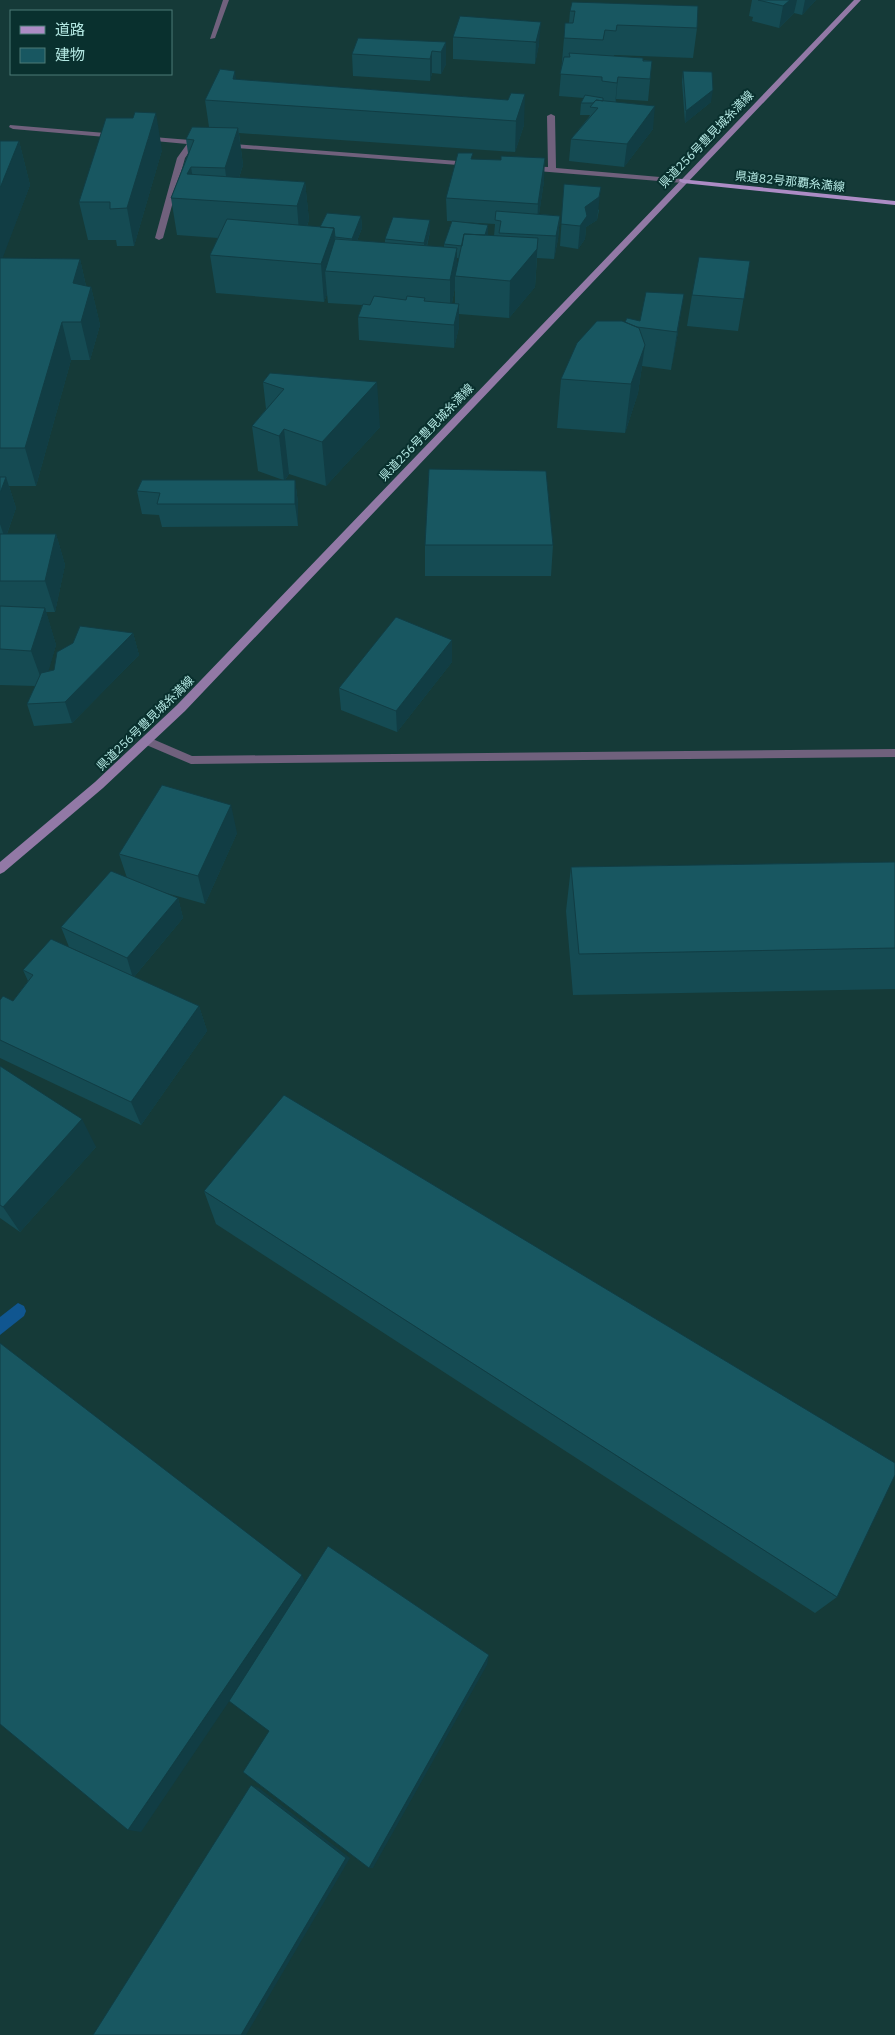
<svg xmlns="http://www.w3.org/2000/svg" width="895" height="2035" font-family="'IBM Plex Sans','Noto Sans JP',sans-serif">
<rect width="100%" height="100%" fill="#153a38"/>
<g fill="none" stroke-linecap="round" stroke-linejoin="round">
<path fill="#105690" fill-rule="evenodd" d="M18 1303 24 1306 26 1311 24 1316 0 1335V1317Z"/>
<path fill="#70617d" fill-rule="evenodd" d="M223 0H229L215 38 210 39Z
M551 114 555 116 556 168 683 179 687 181 683 183 525 170V166H528L548 167 547 116Z
M10 125 117 134 121 136 117 138 13 129 9 127Z
M141 136 202 141 206 143 202 145H194L185 158 163 238 159 240 155 238 177 158 187 144 144 140 140 138Z
M221 143 471 162 475 164 471 166 224 147H221Z
M148 737 192 756 895 749V757L191 764 144 744 143 741 144 738Z"/>
<path fill="#9279a6" fill-rule="evenodd" d="M854 0H861L185 711 103 788 4 872 0 874V862L95 782 177 705Z"/>
<path fill="#ac8cc5" fill-rule="evenodd" d="M680 179 895 201V205L683 183 679 181Z"/>
</g>
<path fill="#154b53" fill-rule="evenodd" d="M752 0H816L802 15 794 13 779 28 752 21 753 17 749 16Z
M570 11 697 28 693 58 614 55V56L652 61 648 101 616 99V102L653 129 624 167 569 161 571 139 589 117 590 115H580L581 103 584 98 559 96 564 38 569 23Z
M460 16 539 44 535 64 453 59V37Z
M446 42V64L441 74 432 73 430 81 353 76 352 54Z
M683 71 711 102 685 123 682 82Z
M236 80 508 100 524 125 515 152 239 133 243 165 239 178 305 182 309 220 307 226 320 227 361 216 362 228 357 241 385 243V239L430 232 427 246 444 247V244L452 221H447L446 198 473 159 544 181 539 214 560 216 558 239 554 259 537 258 535 287 509 318 459 314V327L454 348 359 340 358 317 362 305 328 303 327 294 324 302 216 293 210 255 218 238 177 235 171 198 188 153 186 139 209 127 205 100ZM461 222 495 224 494 236 488 235V225ZM457 258H459L457 268ZM455 287V304L452 303Z
M0 141H19L30 185 2 258 80 259 86 286 91 287 100 325 90 360H71L36 486H9L16 508 7 534H56L65 565 55 612H46L56 645 48 671 54 670 133 633 139 655 72 723 34 726 27 704 35 686 0 685Z
M162 150 134 246H117L116 240H88L79 202Z
M564 184 599 210 597 220 586 227 585 239 578 249 560 246Z
M750 261 738 331 687 326 692 295Z
M625 322 678 332 671 370 642 366 638 393 625 433 557 428 561 379Z
M270 373 380 427 326 486 289 474 285 480H295L298 503V526L162 527 159 515 142 514 137 491 283 480 258 471 252 426 266 409 263 382Z
M425 545H553L551 576H425Z
M452 662 397 732 341 710 339 688Z
M237 833 205 904 159 891 178 898 183 918 134 977 199 1006 207 1031 141 1125 0 1058V1000L13 1001 28 981 23 970 89 956 69 947 61 927 127 878 119 854Z
M895 862V989L573 995 566 911 571 867Z
M0 1066 96 1147 20 1232 0 1218Z
M204 1191 837 1597 815 1613 216 1224Z"/>
<path fill="#113d44" d="M790 0H797L794 13 779 28 783 6Z
M805 0H816L802 15Z
M541 22 539 44 535 64 536 42Z
M446 42V64L441 74V52Z
M432 51V73L430 81V59Z
M235 71 239 101 233 79Z
M618 77 616 99 615 105 617 83Z
M713 90 711 102 685 123 686 111Z
M525 94 524 125 515 152 516 121Z
M655 106 653 129 624 167 627 144Z
M156 113 162 150 134 246 127 208Z
M238 128 243 165 231 202H229L225 168Z
M19 141 30 185 0 265V188Z
M545 158 544 181 537 227 538 204Z
M191 167 196 199 187 174Z
M305 182 309 220 300 244 297 206Z
M601 187 597 220 586 227 585 239 578 249 580 226 585 207Z
M361 216 362 228 353 251 352 239Z
M560 216 558 239 554 259 556 236Z
M430 220V232L424 255V243Z
M488 225V237L482 248Z
M334 228 337 266 325 271 327 294 324 302 321 264Z
M538 238 535 287 509 318 510 281Z
M457 248V276H455V287L450 312V280Z
M80 259 88 296 91 287 100 325 90 360 81 322 73 283Z
M684 294 678 332 671 370 677 332Z
M459 304V327L454 348V325Z
M62 322 71 360 36 486 25 448Z
M645 345 638 393 625 433 631 384Z
M377 382 380 427 326 486 322 442Z
M284 429 289 474 284 481 279 436Z
M6 477 16 508 5 539 0 524V493Z
M295 480 298 503V526L295 504Z
M56 534 65 565 55 612 45 581Z
M45 608 56 645 44 687 31 651Z
M133 633 139 655 72 723 65 702Z
M452 640V662L397 732 396 711Z
M231 805 237 833 205 904 198 876Z
M178 898 183 918 133 978 127 958Z
M199 1006 207 1031 141 1125 131 1102Z
M82 1119 96 1147 20 1232 3 1207Z
M302 1575 307 1586 141 1832 128 1830Z
M489 1655 487 1665 373 1868H369Z
M251 1785 259 1788 350 1858 246 2035H241Z"/>
<path fill="#185761" stroke="#113d44" d="M758 0H790L783 6Z
M572 2 698 6 697 28 617 25 616 31 605 30 603 40 564 38 565 23H573L575 11H570Z
M460 16 541 22 536 42 453 37Z
M358 38 446 42 441 52 432 51 430 59 352 54Z
M569 53 643 58V61H652L650 79 618 77 617 83 602 81V77L560 74 564 57H570Z
M220 69 235 71 233 79 508 100 511 93 525 94 516 121 205 100Z
M683 71 712 72 713 90 686 111Z
M585 95 603 98V101L596 100 593 103H581Z
M596 100 655 106 627 144 571 139 598 108 590 107Z
M135 112 156 113 127 208 110 209V202H79L106 118H133Z
M192 127 238 128 225 168 191 167 187 174 305 182 297 206 171 198 194 140 186 139Z
M0 141H19L0 188Z
M458 153H473L471 159 501 160V156L545 158 538 204 446 198Z
M564 184 601 187 599 197 585 207 587 216 580 226 561 224Z
M496 211 560 216 556 236 499 233 501 221 495 220Z
M327 213 361 216 352 239 335 237 334 228 320 227Z
M393 217 430 220 424 243 385 239Z
M227 219 334 228 321 264 210 255Z
M452 221 488 225 485 235 464 234 462 246 444 244Z
M464 234 538 238 537 249 510 281 455 276Z
M335 239 457 248 450 280 325 271Z
M699 257 750 261 744 299 692 295Z
M0 258 80 259 73 283 91 287 81 322H62L25 448H0Z
M646 292 684 294 677 332 637 327 625 322 627 318 640 321Z
M374 296 406 300 407 296 425 298 424 301 459 304 454 325 358 317 363 304 370 305Z
M597 321H622L639 328 645 345 631 384 561 379 577 343Z
M270 373 377 382 322 442 284 429 279 436 252 426 284 389 263 382Z
M429 469 546 471 553 545H425Z
M0 477H6L0 493Z
M142 480H295V504H157L160 493 137 491Z
M0 534H56L45 581H0Z
M0 606 45 608 31 651 0 649Z
M396 617 452 640 396 711 339 688Z
M80 626 133 633 65 702 27 704 41 673 54 670 57 652 73 643Z
M162 785 231 805 198 876 119 854Z
M895 862V948L579 954 571 867Z
M111 871 178 898 127 958 61 927Z
M51 939 199 1006 131 1102 0 1040V1000L3 996 13 1001 33 975 23 970Z
M0 1066 82 1119 3 1207 0 1205Z
M284 1095 895 1463V1475L837 1597 204 1191Z
M0 1343 302 1575 128 1830 0 1724Z
M328 1546 489 1655 369 1868 243 1772 269 1731 229 1701Z
M251 1785 346 1858 241 2035H93Z"/>
<g text-anchor="middle" dominant-baseline="central" stroke-width="4" stroke-linejoin="round" paint-order="stroke">
<g font-size="12" fill="#b4e8e3" stroke="#09302e">
<text transform="translate(706 139) rotate(-46)">県道256号豊見城糸満線</text>
<text transform="translate(790 181) rotate(6)">県道82号那覇糸満線</text>
<text transform="translate(426 432) rotate(-46)">県道256号豊見城糸満線</text>
<text transform="translate(145 723) rotate(-44)">県道256号豊見城糸満線</text>
</g>
</g>
<rect x="10" y="10" width="162" height="65" fill="#09302e" stroke="#4d7a76"/>
<rect x="20" y="26" width="25" height="8" fill="#ac8cc5" stroke="#4d7a76"/>
<text x="55" y="35" font-size="15" fill="#b4e8e3">道路</text>
<rect x="20" y="48" width="25" height="15" fill="#185761" stroke="#4d7a76"/>
<text x="55" y="60" font-size="15" fill="#b4e8e3">建物</text>
</svg>
